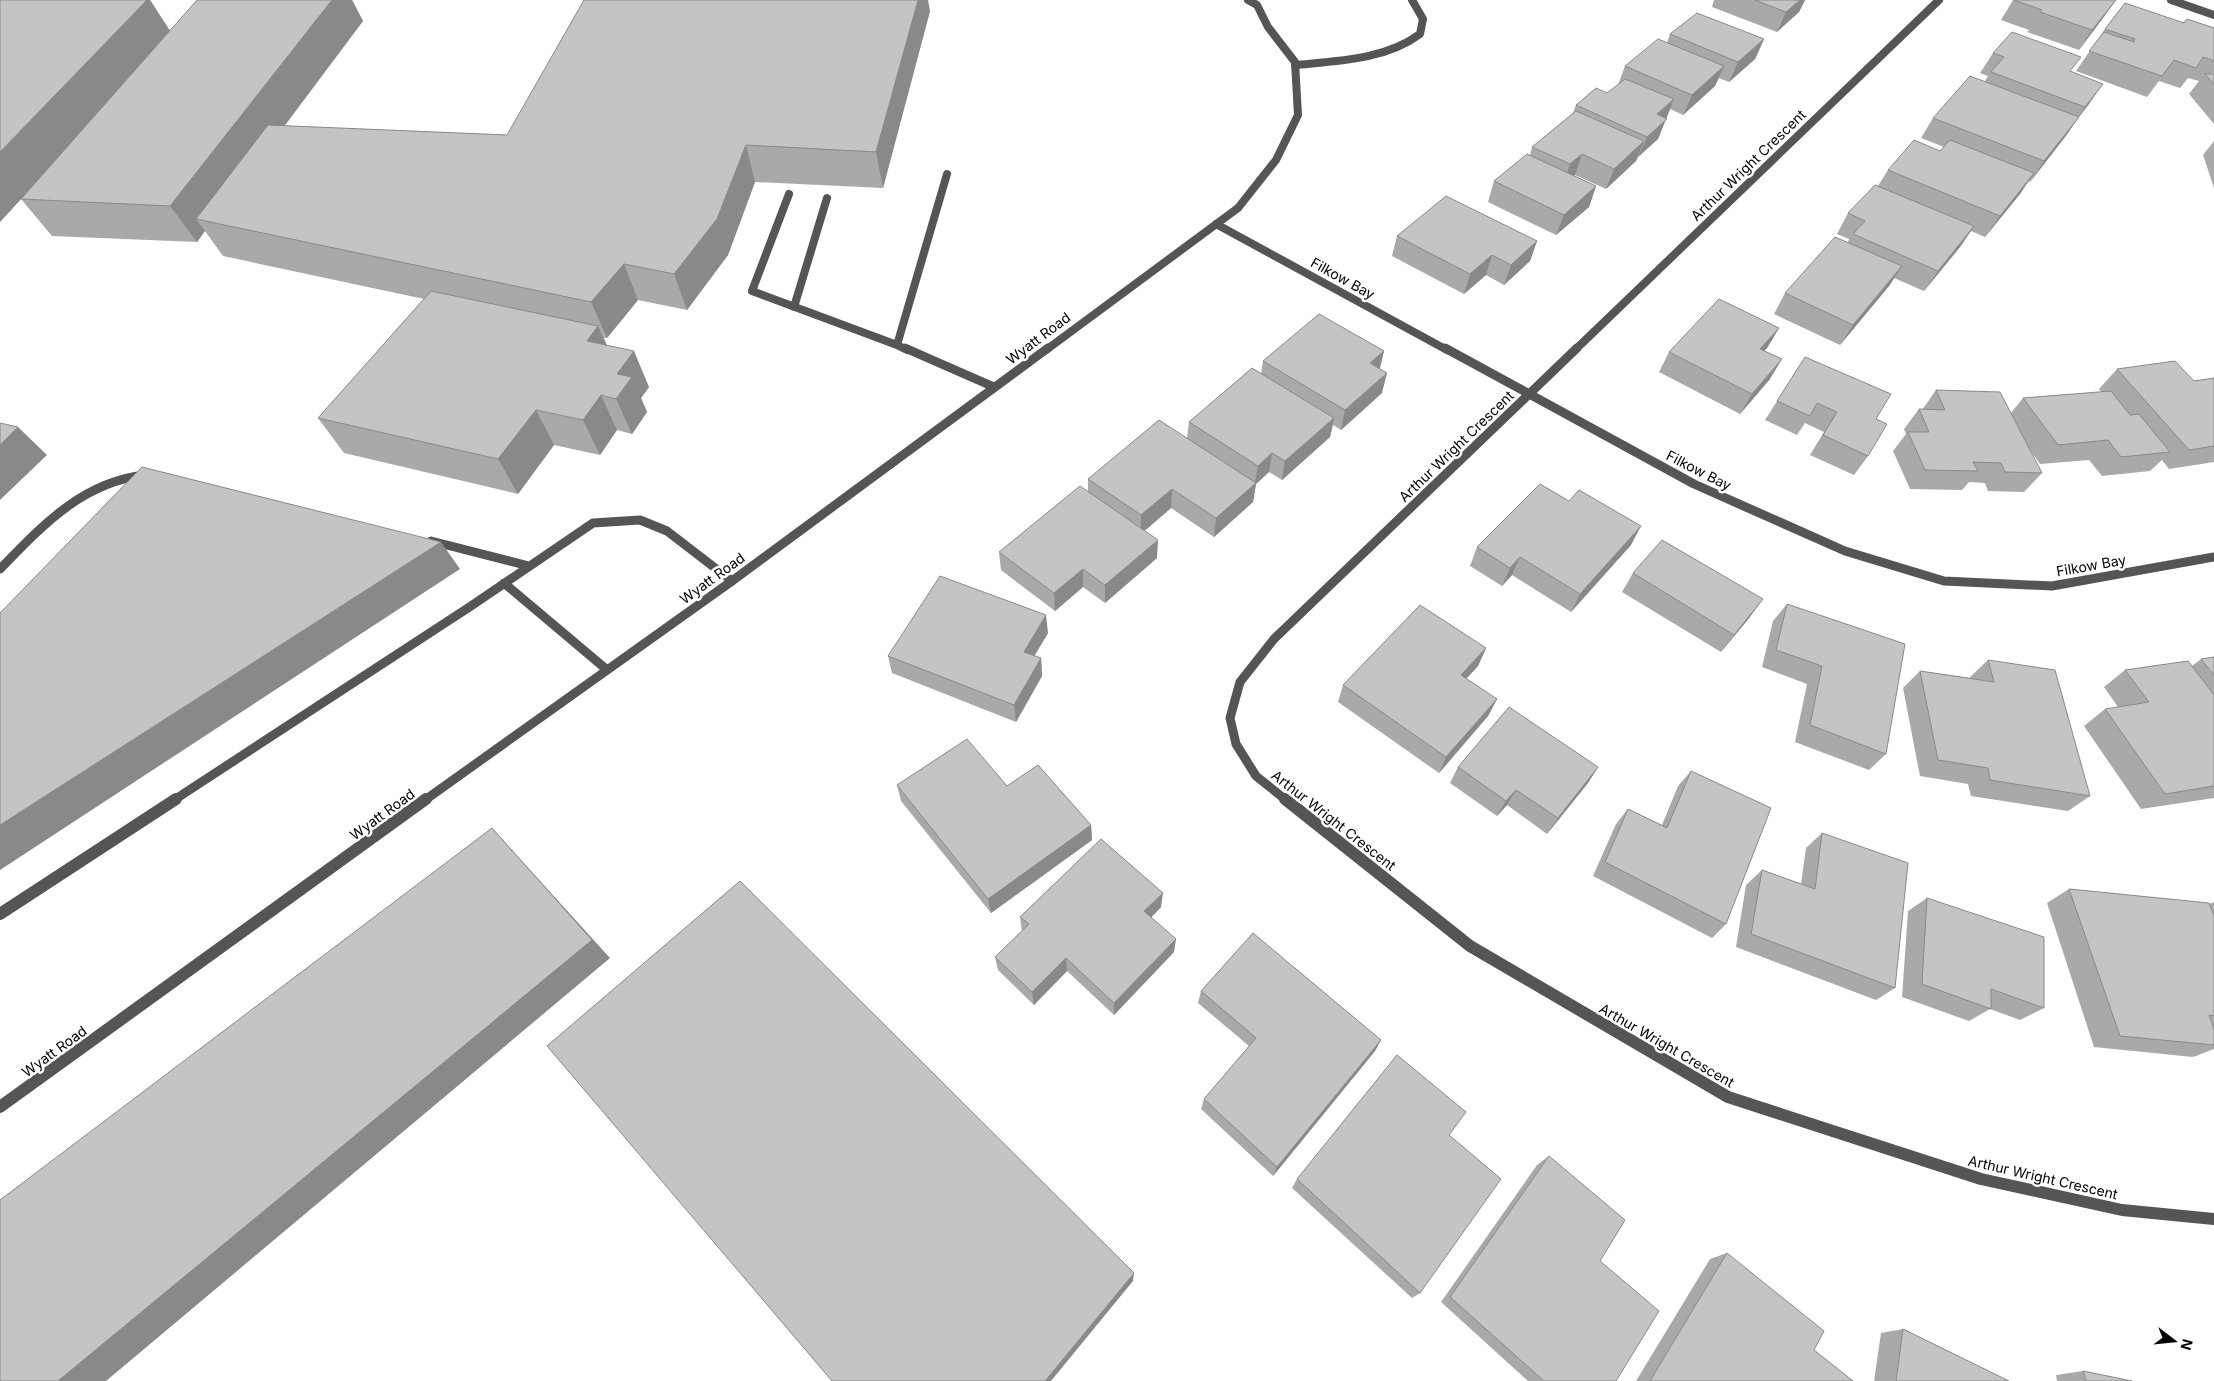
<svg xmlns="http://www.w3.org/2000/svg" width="2214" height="1381" font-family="Inter,sans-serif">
<rect width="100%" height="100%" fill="#fff"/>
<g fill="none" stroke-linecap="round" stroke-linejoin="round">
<path stroke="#555" stroke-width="8" d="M1295 65C1337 61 1385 60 1420 34L1423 19 1412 0
M789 194 752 291 897 345
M794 307 827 198
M907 350 897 345 947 174"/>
<path stroke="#555" stroke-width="9" d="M905 348 994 387
M431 541 529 566
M0 569C42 526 82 482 145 475
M504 583 606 669
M174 800 471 606 593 523 640 520 667 531 732 581"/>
<path stroke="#555" stroke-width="12" d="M0 914 176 799"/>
<path stroke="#555" stroke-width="8" d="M2171 0 2214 15
M1216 224 1447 350
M1046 350 1238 208 1276 160 1298 115 1295 62 1268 27 1257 5 1248 0
M1575 350 1939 0"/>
<path stroke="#555" stroke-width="9" d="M1445 348 1694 484 1845 551 1944 581 2052 586 2214 557
M425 800 732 581 1048 348
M1286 800 1256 776 1236 744 1230 718 1240 682 1274 639 1577 348"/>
<path stroke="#555" stroke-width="12" d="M1285 799 1470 946 1728 1097 1981 1179 2122 1210 2214 1219
M0 1107 426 799"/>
</g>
<path fill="#a9a9a9" d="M0 0H150L170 31 197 0H352L363 21 284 126 507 135 930 11 883 188 755 182 728 255 687 310 638 300 607 338H604L607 345 649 387 641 398 647 412 632 434 617 430 600 455 554 445 518 494 344 453 318 418 424 299 223 256 205 231 197 242 52 236 21 199 28 191 0 222Z
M1714 0H1805L1799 12 1777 32 1712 7Z
M2013 0H2116L2103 18 2079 50 2027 32 2029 30 2001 20Z
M2187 19 2214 28V74L2211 73V74H2214V124L2189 94 2199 81 2188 78 2180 88 2159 81 2147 97 2076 71 2105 29 2184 22Z
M1670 34 1764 39 1755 59 1729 82 1719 78 1715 86 1683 115 1670 109 1658 139 1638 157 1636 161 1606 189 1575 175 1574 176 1596 186 1589 207 1556 235 1488 202 1494 181 1530 155 1532 147 1573 113 1576 105 1607 93 1618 85 1625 66 1667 43Z
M1993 53 2071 72 2089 104 2079 117 2065 137 2030 182 2028 181 2020 194 1985 237 1971 231 1960 247 1924 291 1894 278 1889 286 1840 345 1774 314 1785 293 1848 242 1849 239 1837 234 1848 213 1878 186 1888 170 1940 151 1944 147 1921 138 1933 118 1985 81 1988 76 1980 73Z
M2214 141V188L2203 155Z
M1397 236 1537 241 1530 261 1504 285 1486 275 1464 294 1392 256Z
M1779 328 1767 348 1764 351 1770 379 1740 414 1659 372 1669 352Z
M1384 351 1380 369 1382 393 1341 430 1333 425 1330 437 1282 480 1269 472 1256 484 1253 502 1214 537 1171 508 1144 531 1157 558 1105 603 1083 587 1055 611 1001 570 999 552 1088 492V479L1187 438 1189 422 1261 374 1263 361Z
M1805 357 1876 419 1868 456 1854 475 1810 455 1824 432 1805 423 1797 435 1765 420Z
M2117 369 2194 381 2214 378V462L2169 469 2162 460 2150 471 2102 476 2089 460 2040 464 2030 450 2042 473 2024 492 1988 491 1985 483 1969 482 1962 490 1910 489 1893 451 1906 434 1904 429 1919 409 1922 410 1936 390 2011 413 2023 398 2101 392 2099 389Z
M1631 545 1571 612 1512 575 1502 586 1470 566 1477 547Z
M1633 573 1750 617 1721 652 1622 592Z
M1787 604 1886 754 1869 770 1795 742 1807 684 1762 667 1773 621Z
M1048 633 1034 656 1041 658 1042 676 1016 722 892 673 888 656Z
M1486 648 1478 666 1466 679 1497 699 1488 716 1439 773 1338 702 1343 685Z
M2214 657V798L2141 809 2084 726 2105 709 2118 707 2104 687 2125 670 2192 666 2201 659Z
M1988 660 2090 796 2068 811 1971 796 1968 784 1920 776 1903 688 1920 671 1970 678V677Z
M1458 767H1598L1588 783 1547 834 1507 805 1497 816 1450 783Z
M1691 771 1726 924 1712 938 1593 876 1616 824 1628 809 1662 825 1678 786Z
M897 785 1091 825 1092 840 991 913 901 801Z
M1822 833 1895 988 1876 1000 1736 947 1746 885 1762 870 1801 884 1806 848Z
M2069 889 2209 904 2214 902V1049L2193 1057 2094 1047 2047 903Z
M1927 898 2044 1008 2020 1020 1990 1009 1969 1021 1902 997 1908 911Z
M1161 907 1151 917 1174 952 1114 1015 1067 971 1034 1005 998 970 995 957 1022 931 1020 917Z
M1201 991 1381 1040 1375 1051 1273 1176 1201 1109 1204 1099 1249 1046 1198 1003Z
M1449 1135 1420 1293 1412 1298 1292 1188 1297 1179Z
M1549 1156 1616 1381H1528L1441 1302 1537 1165Z
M1727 1253 1814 1350 1853 1381H1636L1710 1259Z
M1903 1329 2009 1381H1874L1881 1333Z
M2083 1371 2132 1381H2057L2056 1375Z"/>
<path fill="#898989" d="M147 0H150L172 34 0 222V152Z
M332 0H352L363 21 212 223 196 219 205 231 197 242 170 206Z
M918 0H928L930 11 883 188 876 152Z
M1800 0H1805L1799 12 1777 32 1786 12Z
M2116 0 2103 18 2079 50 2092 30Z
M1764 39 1755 59 1729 82 1738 62Z
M1724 66 1715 86 1683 115 1692 95Z
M2103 84 2089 104 2070 128 2085 107Z
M1674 99 1658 139 1638 157 1647 137 1657 114Z
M2079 117 2065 137 2030 182 2044 161Z
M1644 141 1636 161 1606 189 1614 169Z
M746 145 755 182 728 255 687 310 674 274Z
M1582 154 1575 175 1563 185 1570 164Z
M2034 173 2020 194 1985 237 2000 216Z
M1596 186 1589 207 1556 235 1564 215Z
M1974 226 1960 247 1924 291 1938 271Z
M1537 241 1530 261 1504 285 1511 265Z
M1492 255 1486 275 1464 294 1470 274Z
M624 264 638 300 607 338 591 302Z
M1902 266 1889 286 1840 345 1853 325Z
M598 326 614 362 587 341Z
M1779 328 1767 348 1749 369 1760 349Z
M634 351 649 387 641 398 647 412 632 434 616 399 617 374Z
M1384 351 1379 370 1370 363Z
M1782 359 1770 379 1740 414 1752 394Z
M1387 373 1382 393 1341 430 1345 410Z
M601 395 617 430 600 455 583 420Z
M536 410 554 445 518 494 498 459Z
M1334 418 1330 437 1282 480 1285 461Z
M18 427 47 455 0 500V445Z
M1272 453 1269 472 1256 484 1253 502 1214 537 1216 518 1255 483 1258 466Z
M1172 489 1171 508 1141 534V515Z
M1641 526 1631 545 1571 612 1580 594Z
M1158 540 1157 558 1105 603V585Z
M441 542 460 569 0 870V825Z
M1520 557 1512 575 1502 586 1510 568Z
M1083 569V587L1055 611 1054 593Z
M1763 599 1750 617 1721 652 1734 635Z
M1046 615 1048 633 1026 670 1024 652Z
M1486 648 1478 666 1454 692 1461 675Z
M1041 658 1042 676 1016 722 1014 705Z
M1497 699 1488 716 1439 773 1446 757Z
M1598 767 1588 783 1547 834 1558 818Z
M1516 790 1507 805 1497 816 1506 801Z
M1091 825 1092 840 991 913 988 899Z
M492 828 610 958 106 1381H58Z
M1163 893 1161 907 1144 925V911Z
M1176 939 1174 952 1114 1015V1003Z
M1066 958 1067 971 1034 1005 1032 992Z
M1381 1040 1375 1051 1273 1176 1277 1167Z
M1134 1273 1133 1281 1051 1381H1045Z"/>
<path fill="#c4c4c4" stroke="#898989" d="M0 0H147L0 152Z
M197 0H332L170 206 21 199Z
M584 0H918L876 152 746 145 717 219 674 274 624 264 591 302 196 219 268 125 507 135Z
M1755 0H1800L1786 12Z
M2014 0H2116L2092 30 2040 12 2042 10Z
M2125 3 2184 23 2187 19 2214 28V61L2203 57 2196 68 2174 60 2162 76 2089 51 2104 32 2134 42 2135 39 2105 29Z
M1697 13 1764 39 1738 62 1670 34Z
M2012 32 2081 57 2070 71 2103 84 2085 107 1991 72 2004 57 1993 53Z
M1658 39 1724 66 1692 95 1625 66Z
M2205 74H2214V84Z
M1970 76 2079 117 2044 161 1933 118Z
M1625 79 1674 99 1657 114 1667 119 1647 137 1576 105 1596 88 1607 93Z
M1576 111 1644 141 1614 169 1582 154 1570 164 1532 147Z
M1914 140 1940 151 1950 140 2034 173 2000 216 1888 170Z
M1527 154 1596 186 1564 215 1494 181Z
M1875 185 1974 226 1938 271 1853 234 1865 221 1848 213Z
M1446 196 1537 241 1511 265 1492 255 1470 274 1397 236Z
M1835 237 1902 266 1853 325 1785 293Z
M431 291 598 326 587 341 634 351 617 374 632 377 616 399 601 395 583 420 536 410 498 459 318 418Z
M1719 299 1779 328 1760 349 1782 359 1752 394 1669 352Z
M1319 314 1384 351 1370 363 1387 373 1345 410 1263 361Z
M1805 357 1891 394 1876 419 1887 424 1868 456 1823 435 1837 412 1817 403 1810 416 1777 401Z
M2175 361 2194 381 2214 378V446L2189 450 2117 369Z
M1252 368 1334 418 1285 461 1272 453 1258 466 1189 422Z
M1936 390 2000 392 2042 473 2005 472 2001 463 1973 462 1978 471 1925 470 1908 432H1929L1919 409 1945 410Z
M2111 391 2130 415 2139 414 2170 452 2121 457 2108 440 2058 445 2023 398Z
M1159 420 1256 483 1216 518 1172 489 1141 515 1088 479Z
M0 423 18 427 0 445Z
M142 467 441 542 0 825V613Z
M1540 484 1569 501 1579 490 1641 526 1580 594 1520 557 1510 568 1477 547Z
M1080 486 1158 540 1105 585 1083 569 1054 593 999 552Z
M1662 540 1763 599 1734 635 1633 573Z
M940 576 1046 615 1024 652 1041 658 1014 705 888 656Z
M1787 604 1905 644 1886 754 1810 725 1822 666 1776 650Z
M1420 605 1486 648 1461 675 1497 699 1446 757 1343 685Z
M2214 657V675L2201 659Z
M1988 660 2055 670 2090 796 1990 780 1988 768 1938 760 1920 671 1994 682Z
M2188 661 2214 695V786L2165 794 2105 709 2149 702 2125 670Z
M1509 707 1598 767 1558 818 1516 790 1506 801 1458 767Z
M967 739 1007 786 1038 765 1091 825 988 899 897 785Z
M1691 771 1771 808 1726 924 1605 862 1628 809 1667 828Z
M492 828 592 940 58 1381H0V1200Z
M1822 833 1908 863 1895 988 1751 934 1762 870 1815 889Z
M1101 839 1163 893 1144 911 1176 939 1114 1003 1066 958 1032 992 995 957 1029 924 1020 917Z
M740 881 1134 1273 1045 1381H832L547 1046Z
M2069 889 2209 903 2214 916V1016L2209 1015 2214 1029V1045L2120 1036Z
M1927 898 2044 937V1008L1991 989V1009L1922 984Z
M1253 933 1381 1040 1277 1167 1204 1099 1256 1038 1201 991Z
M1397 1055 1466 1112 1449 1135 1501 1179 1420 1293 1297 1179Z
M1549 1156 1625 1220 1600 1261 1659 1311 1616 1381H1544L1450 1297Z
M1727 1253 1824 1331 1814 1350 1853 1381H1650Z
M1903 1329 2009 1381H1896Z
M2083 1371 2132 1381H2086Z"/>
<g text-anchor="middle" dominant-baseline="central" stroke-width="5" stroke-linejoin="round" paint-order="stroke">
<g font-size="14" fill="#000" stroke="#fff">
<text transform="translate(1748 165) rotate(-44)">Arthur Wright Crescent</text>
<text transform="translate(1343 278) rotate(29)">Filkow Bay</text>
<text transform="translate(1038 338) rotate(-37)">Wyatt Road</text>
<text transform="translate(1456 446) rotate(-44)">Arthur Wright Crescent</text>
<text transform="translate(1699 470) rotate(27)">Filkow Bay</text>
<text transform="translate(2091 565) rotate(-10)">Filkow Bay</text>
<text transform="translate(712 578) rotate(-36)">Wyatt Road</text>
<text transform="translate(382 814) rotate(-36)">Wyatt Road</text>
<text transform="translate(1334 820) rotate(38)">Arthur Wright Crescent</text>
<text transform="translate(1667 1045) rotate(30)">Arthur Wright Crescent</text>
<text transform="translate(54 1051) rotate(-36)">Wyatt Road</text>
<text transform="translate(2043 1177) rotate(13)">Arthur Wright Crescent</text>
</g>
</g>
<g transform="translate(2174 1341) rotate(106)" stroke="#ffffff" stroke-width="4" paint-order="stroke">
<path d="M0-4L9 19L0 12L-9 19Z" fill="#000000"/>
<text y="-8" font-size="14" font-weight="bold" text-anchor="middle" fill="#000000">N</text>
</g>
</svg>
